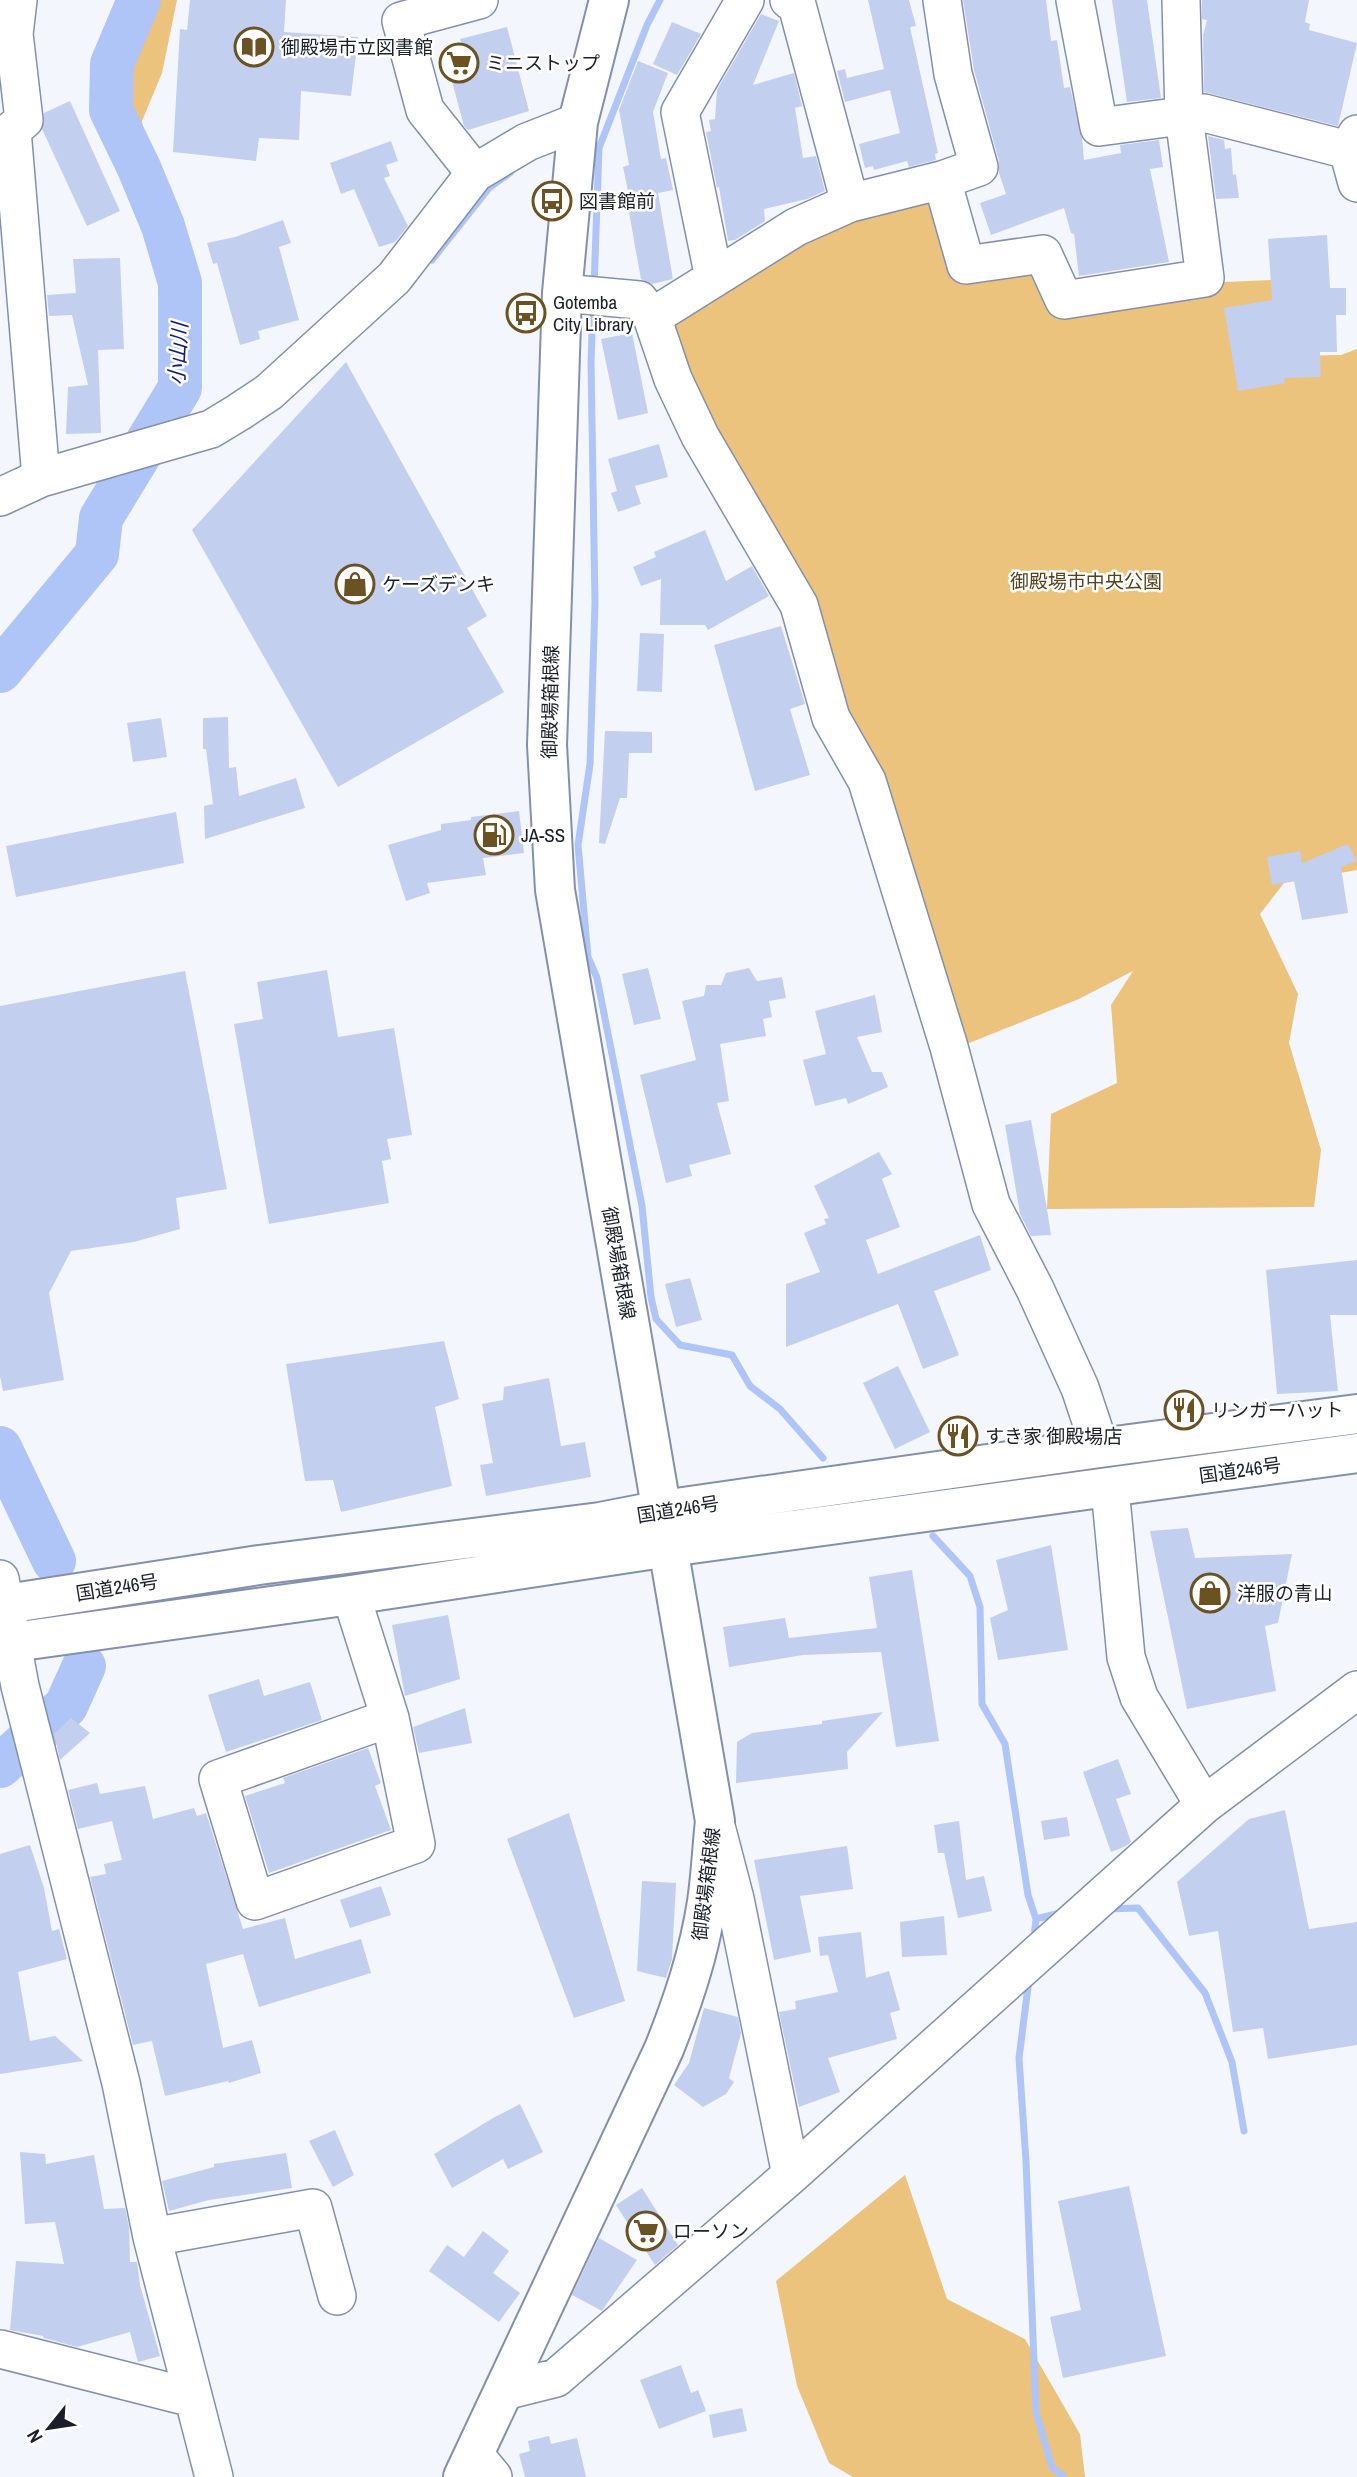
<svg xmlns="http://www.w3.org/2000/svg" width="1357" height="2477" font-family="'Archivo Narrow','Noto Sans JP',sans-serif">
<rect width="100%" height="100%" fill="#f4f6fd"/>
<path fill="#ebc37c" d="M123 0H177L162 73 142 121 166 293 121 169 96 72Z
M940 194 960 278 1037 266 1054 313 1143 300 1225 282 1272 280 1290 356 1341 355 1357 349V870L1284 883 1260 914 1298 994 1289 1043 1321 1150 1314 1207 1047 1209 1051 1114 1117 1083 1111 1005 1133 971 1079 999 959 1047 879 788 667 341 675 319 810 230Z
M905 2175 947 2299 1025 2339 1080 2434 1085 2477H853L829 2463 797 2386 776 2281Z"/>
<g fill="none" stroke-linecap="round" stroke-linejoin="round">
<path stroke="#afc4f7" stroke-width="7" d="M432 260 489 188 510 173
M594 287 599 148 647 25 660 0
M593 306 591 362 595 603 590 764 578 845 588 957 597 978 642 1206 651 1297 656 1319 680 1345 732 1355 750 1386 780 1409 823 1458
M933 1536 970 1576 980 1607 982 1704 1005 1744 1028 1895 1036 1919 1034 1939
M1108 1909 1138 1908 1205 1993 1232 2062 1244 2131
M1036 1919 1064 1912
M1029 1979 1019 2058 1026 2161 1036 2412 1052 2467 1064 2477"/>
<path stroke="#afc4f7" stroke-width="44" d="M0 671 97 554 101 518 180 388V283L163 226 139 168 111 110 112 64 139 0
M0 1448 54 1561
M0 1766 66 1706 84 1666"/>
</g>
<path fill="#c2cfee" d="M190 0H286L284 32 358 37 351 96 301 91 299 140 259 138 256 161 173 152 180 29 187 30Z
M868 0H909L916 26 910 27 938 153 935 154 936 160 909 167 907 161 874 170 873 166 865 168 859 144 900 133 890 90 845 102 837 71 845 69 847 78 884 69Z
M963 0H1046L1051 41 1057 40 1064 88 1070 87 1082 138 1084 160 1121 153 1120 145 1159 140 1163 167 1150 169 1169 262 1079 276 1074 234 1071 233 1064 208 991 235 980 203 1006 194 999 173V161L974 70Z
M1112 0H1147L1161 98 1127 102Z
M1202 0H1309L1305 22 1310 24 1309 30 1357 43 1338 126 1204 92 1203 35 1207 20 1202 19Z
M761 14 779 21 753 85 794 73 802 106 795 108 803 158 816 156 825 191 807 199 764 209 765 221 735 240 728 241 719 187 717 188 706 132 711 131 709 120 715 119 717 90Z
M672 22 701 34 677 75 653 64Z
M507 27 529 111 468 130 464 126 444 52 463 49 460 39Z
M638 61 668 73 653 112 661 159 666 158 673 190 658 193 673 279 652 284 641 279 636 252 628 206H631L623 167 629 165 619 110Z
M70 101 120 211 87 226 42 129 44 113Z
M1208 136 1224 140 1225 149 1231 148 1233 175 1236 174 1239 198 1216 199Z
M391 141 398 161 386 165 390 176 384 178 408 226 395 242 379 247 354 189 341 194 330 163Z
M283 220 291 243 279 247 299 320 258 331 260 339 240 345 217 263 213 264 207 243 235 237Z
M1327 235 1330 288H1346V315H1336L1337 352H1320L1321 377 1284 378 1285 383 1238 391 1224 308 1272 300 1268 239Z
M120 258 124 349 98 350 101 433 66 434 68 387 88 385 72 315 49 316 47 295 76 293 73 259Z
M632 333 648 413 618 420 601 339Z
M346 362 487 616 467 628 504 692 338 787 192 530Z
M659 444 668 477 635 486 641 504 618 512 611 493 617 491 608 459Z
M705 530 726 581 752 566 769 596 708 630 705 625H660L661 579 641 586 633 567 656 557 654 552Z
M781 626 805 704 790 709 810 775 755 791 714 645Z
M640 633 664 634 662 692 637 691Z
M228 717 229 768 236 767 239 796 296 778 305 808 205 839 204 806 213 804 206 749H203V718Z
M161 718 167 757 133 762 127 723Z
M605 731 652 732V753H629L627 798H620L605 844 599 843Z
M519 811 524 853 483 858 486 875 427 883 430 893 406 901 388 845 441 830V824L471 820V817Z
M176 812 184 863 16 897 6 846Z
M1348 844 1357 861 1341 867 1348 913 1302 920 1294 881 1272 885 1267 857 1300 851 1302 863Z
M648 968 661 1019 634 1025 622 974Z
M749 968 757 981 782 977 786 998 769 1001 772 1017 763 1019 766 1036 720 1044 729 1101 717 1103 731 1154 689 1165 692 1176 666 1183 640 1075 696 1060 682 1001 704 996 706 985H721L726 973Z
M327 970 338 1037 394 1028 412 1135 387 1139 391 1159 382 1161 389 1203 269 1224 234 1024 263 1019 257 982Z
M185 971 227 1189 176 1198 180 1229 134 1242 71 1251 49 1293 64 1380 3 1391 0 1376V1006Z
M875 995 882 1032 857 1037 872 1072H882L888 1087 848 1104 846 1098 815 1106 803 1060 826 1054 815 1011Z
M1031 1120 1047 1209 1051 1235 1031 1236 1020 1214 1005 1125Z
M879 1152 892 1174 882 1179 900 1227 866 1240 878 1274 980 1235 991 1270 934 1291 959 1355 923 1369 898 1304 786 1347V1284L820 1272 804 1233 826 1224 824 1219 829 1218 814 1186Z
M1357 1260V1315H1330L1338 1391 1277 1394 1266 1270Z
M690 1278 702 1320 676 1327 665 1284Z
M444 1341 459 1399 435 1407 452 1486 341 1512 333 1480 305 1481 286 1364Z
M898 1366 930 1432 895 1449 863 1383Z
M549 1378 561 1446 585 1442 591 1477 486 1496 480 1465 493 1463 482 1404 503 1400 504 1387Z
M1188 1528 1195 1558 1292 1554 1278 1623 1265 1626 1276 1691 1187 1709 1150 1531Z
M1051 1545 1068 1650 998 1660 990 1618 1008 1610 996 1560Z
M912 1570 939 1741 896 1747 881 1652 803 1655 729 1667 723 1627 785 1618 789 1638 877 1628 869 1577Z
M448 1615 460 1679 405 1696 392 1625Z
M259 1679 264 1696 310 1682 322 1720 226 1752 208 1695Z
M465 1708 472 1743 419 1753 413 1727Z
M883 1712 847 1752 848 1769 736 1783 737 1742 752 1733 822 1724V1721Z
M71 1718 90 1733 60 1760 54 1734Z
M368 1748 381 1783 375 1786 391 1830 269 1873 245 1796 285 1783 283 1778Z
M1118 1759 1131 1794 1116 1799 1131 1842 1126 1846 1111 1852 1083 1772Z
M97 1783 100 1794 145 1786 153 1819 194 1808 197 1816 206 1813 243 1929 285 1918 295 1959 361 1939 371 1973 259 2007 243 1954 206 1964 223 2048 252 2040 261 2073 229 2083 228 2081 165 2096 152 2041 133 2045 90 1877 106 1874 104 1864 122 1860 112 1821 78 1829 68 1790Z
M1285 1810 1309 1929 1357 1922V2045L1268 2059 1263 2028 1233 2032 1218 1931 1189 1936 1177 1882 1249 1819Z
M569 1813 625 2001 574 2018 507 1839Z
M1067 1817 1070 1836 1044 1840 1041 1821Z
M959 1821 966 1880 984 1876 992 1911 958 1918 944 1853H938L934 1825Z
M30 1845 44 1888 52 1931 59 1929 67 1959 18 1972 30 2041 55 2036 83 2061 0 2074V1854Z
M847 1846 853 1889 800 1896 811 1952 774 1960 754 1860Z
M642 1881 676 1883 672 1959 666 1978 637 1971Z
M381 1886 391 1915 350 1928 340 1900Z
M944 1916 947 1955 902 1957 900 1922Z
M861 1932 866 1978 889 1971 900 2010 890 2013 897 2039 828 2058 840 2092 799 2107 779 2012 796 2009 795 2001 838 1992 828 1955 820 1956 818 1937Z
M704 2008 738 2017 741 2033 729 2078 734 2082 726 2094 703 2107 674 2085 689 2063Z
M520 2104 543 2152 508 2169 503 2159 452 2188 434 2154 493 2118Z
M335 2130 354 2175 333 2187 309 2141Z
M20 2152 45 2154 46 2164 94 2155 104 2209 125 2208 129 2227 130 2262H137L140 2285 160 2356 138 2362 130 2332 77 2347 44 2338 43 2336 10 2330 16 2261 64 2264 55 2222 25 2224Z
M286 2153 292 2188 209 2200 169 2211 162 2181 214 2167V2164Z
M1129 2186 1166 2356 1063 2378 1050 2317 1081 2310 1058 2201Z
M642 2188 678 2245 655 2265 616 2205Z
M483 2231 509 2251 493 2273 520 2293 499 2322 429 2271 447 2245 464 2257Z
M599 2238 637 2260 602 2311 572 2295Z
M681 2365 691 2393 698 2390 706 2411 659 2429 640 2380Z
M742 2408 747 2431 713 2438 709 2415Z
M549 2436 551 2444 577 2438 586 2477H525L519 2454 530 2451 528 2441Z"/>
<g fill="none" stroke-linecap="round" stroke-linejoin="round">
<defs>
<path id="minor" d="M18 0 14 34 24 120 12 130 41 478
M789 0 797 5 850 203
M1075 0 1099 127 1204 113 1348 150
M1357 134 1348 150 1357 183
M475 173 425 110 401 21 479 0
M942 180 966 265 1043 254 1064 300 1205 278 1184 116 1181 0
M714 278 680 112 745 0
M562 293 639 300 652 317 673 379 700 436 799 605 831 718 867 781 949 1047 991 1204 1035 1289 1080 1388 1100 1448
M652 317 796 227 850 203 942 180 979 167 953 74 942 0
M0 497 41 478 211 429 239 412 269 392 394 278 475 173 527 142 578 122
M1110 1488 1126 1657 1139 1697 1204 1805
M0 1579 20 1686 121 2083 152 2237 214 2477
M351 1595 390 1718 416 1844 255 1901 218 1779 390 1718
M717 1830 735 1899 791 2175
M152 2237 313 2208 337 2296
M0 2349 193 2398
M504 2391 556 2378 791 2175 1204 1805 1357 1690
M474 2454 493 2477"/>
<path id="major" d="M463 2477 664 2049C683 2001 699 1954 707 1902 711 1875 712 1848 715 1821L555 890 547 745 562 293 578 122 609 0"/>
<path id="highway" d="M0 1605 259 1565 600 1522 662 1510 1100 1448 1357 1414
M0 1644 351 1595 669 1547 1357 1453"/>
</defs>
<use href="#minor" stroke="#8390ad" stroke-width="40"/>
<use href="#major" stroke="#8390ad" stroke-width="42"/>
<use href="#highway" stroke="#8390ad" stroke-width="42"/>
<use href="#minor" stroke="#fff" stroke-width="37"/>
<use href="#major" stroke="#fff" stroke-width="38"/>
<use href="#highway" stroke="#fff" stroke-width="38"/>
</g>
<defs>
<symbol id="library-ring" viewBox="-11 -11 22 22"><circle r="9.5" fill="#fff" stroke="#6a5222" stroke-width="1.5"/><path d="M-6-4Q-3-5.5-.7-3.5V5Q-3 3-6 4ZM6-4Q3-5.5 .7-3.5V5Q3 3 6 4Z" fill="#6a5222"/></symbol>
<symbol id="supermarket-ring" viewBox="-11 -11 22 22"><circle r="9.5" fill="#fff" stroke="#6a5222" stroke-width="1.5"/><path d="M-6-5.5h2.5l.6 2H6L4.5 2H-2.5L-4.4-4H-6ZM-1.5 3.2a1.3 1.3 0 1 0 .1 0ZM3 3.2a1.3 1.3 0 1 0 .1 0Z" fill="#6a5222"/></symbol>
<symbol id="bus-ring" viewBox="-11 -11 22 22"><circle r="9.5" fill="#fff" stroke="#6a5222" stroke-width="1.5"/><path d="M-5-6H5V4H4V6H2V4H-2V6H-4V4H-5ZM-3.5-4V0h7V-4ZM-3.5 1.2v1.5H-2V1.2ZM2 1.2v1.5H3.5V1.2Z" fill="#6a5222"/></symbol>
<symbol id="shop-ring" viewBox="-11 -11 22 22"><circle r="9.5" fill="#fff" stroke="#6a5222" stroke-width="1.5"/><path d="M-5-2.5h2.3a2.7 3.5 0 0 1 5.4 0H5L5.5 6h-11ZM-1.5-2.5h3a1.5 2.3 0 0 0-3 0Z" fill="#6a5222"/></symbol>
<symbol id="fuel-ring" viewBox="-11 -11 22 22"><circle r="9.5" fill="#fff" stroke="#6a5222" stroke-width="1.5"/><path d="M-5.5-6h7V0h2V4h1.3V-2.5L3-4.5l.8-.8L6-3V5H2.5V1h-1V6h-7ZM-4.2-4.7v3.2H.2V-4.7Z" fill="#6a5222"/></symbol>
<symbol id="restaurant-ring" viewBox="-11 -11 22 22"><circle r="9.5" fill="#fff" stroke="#6a5222" stroke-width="1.5"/><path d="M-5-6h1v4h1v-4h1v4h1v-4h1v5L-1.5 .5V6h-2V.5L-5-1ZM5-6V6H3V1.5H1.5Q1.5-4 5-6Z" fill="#6a5222"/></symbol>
</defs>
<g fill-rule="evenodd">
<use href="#library-ring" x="232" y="25" width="44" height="44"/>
<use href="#supermarket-ring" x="437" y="41" width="44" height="44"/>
<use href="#bus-ring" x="530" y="179" width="44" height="44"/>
<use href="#bus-ring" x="504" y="291" width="44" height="44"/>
<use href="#shop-ring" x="333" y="562" width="44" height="44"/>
<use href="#fuel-ring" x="472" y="813" width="44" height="44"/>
<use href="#restaurant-ring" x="1162" y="1388" width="44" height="44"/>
<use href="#restaurant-ring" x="936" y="1414" width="44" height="44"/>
<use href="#shop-ring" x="1188" y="1571" width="44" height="44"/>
<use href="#supermarket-ring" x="624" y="2209" width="44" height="44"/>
</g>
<g text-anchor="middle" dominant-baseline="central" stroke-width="5" stroke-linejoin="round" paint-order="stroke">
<g font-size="19" fill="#1a1f2a" stroke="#fff" text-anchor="start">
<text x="281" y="47">御殿場市立図書館</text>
<text x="486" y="63">ミニストップ</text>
<text x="579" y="201">図書館前</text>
<text x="553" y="302">Gotemba<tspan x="553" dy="22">City Library</tspan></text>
<text x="382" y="584">ケーズデンキ</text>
<text x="521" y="835">JA-SS</text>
<text x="1211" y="1410">リンガーハット</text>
<text x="985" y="1436">すき家 御殿場店</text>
<text x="1237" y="1593">洋服の青山</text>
<text x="673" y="2231">ローソン</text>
</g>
<g font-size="19" fill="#56421b" stroke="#fff">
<text x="1086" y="581">御殿場市中央公園</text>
</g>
<g font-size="19" fill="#1a1f2a" stroke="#fff">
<text transform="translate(550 702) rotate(-89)">御殿場箱根線</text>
<text transform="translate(619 1263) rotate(80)">御殿場箱根線</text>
<text transform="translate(1240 1470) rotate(-8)">国道246号</text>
<text transform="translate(678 1509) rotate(-9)">国道246号</text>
<text transform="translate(117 1587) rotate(-9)">国道246号</text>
<text transform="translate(706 1884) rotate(-83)">御殿場箱根線</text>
</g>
<g font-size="21" font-style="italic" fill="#0e1f7c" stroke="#fff">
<text transform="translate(178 354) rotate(-87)">小山川</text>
</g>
</g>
<g transform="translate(49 2428) rotate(240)" stroke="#ffffff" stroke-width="5" paint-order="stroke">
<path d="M0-5L12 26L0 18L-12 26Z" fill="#1a1f2a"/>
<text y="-10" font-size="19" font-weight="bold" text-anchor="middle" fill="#1a1f2a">N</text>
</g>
</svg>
